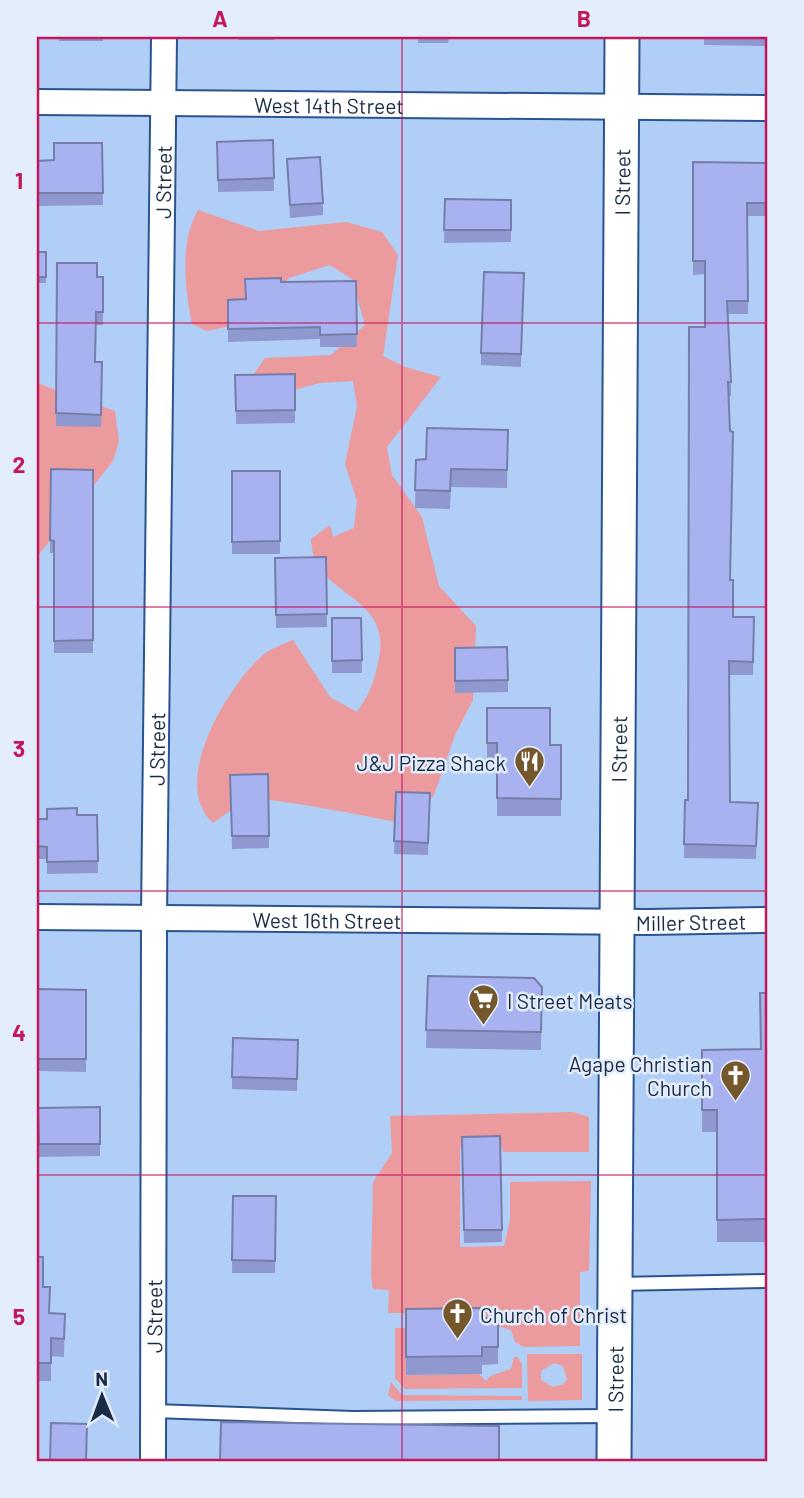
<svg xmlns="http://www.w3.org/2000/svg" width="804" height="1498" font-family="Barlow,sans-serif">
<rect width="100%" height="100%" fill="#b1cef6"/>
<path fill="#eb9a9d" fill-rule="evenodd" d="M198 210 259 231 346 222 382 232 398 255 383 356 405 367 441 377 387 447 392 475 422 517 439 586 476 626 473 700 455 735 434 795 410 824C355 815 303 802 248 798L213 823C168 783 229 684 264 654 272 648 284 644 293 640L330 697 357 712C371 692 374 682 379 658 392 592 312 598 311 539L330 525 333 537 354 528 357 501 345 464 357 406 353 381 320 383 275 395 253 375 265 358 331 355 365 325 352 279 330 265 289 278 239 324 207 331 192 324C185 287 179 244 198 210Z
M37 383 115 411 119 441 113 461 37 557Z
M573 1112 589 1117V1152H503L502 1146 460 1148V1247L504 1246 510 1220V1182L591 1181 589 1271 580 1272V1346L524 1347 515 1342 511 1330C471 1317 430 1312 388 1313L389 1290 373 1289 371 1276 373 1182 392 1153 390 1116Z
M395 1328H406V1375L479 1374 486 1381 490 1376 511 1369 514 1357H517L522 1364V1388L405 1389 395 1378Z
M527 1354H582V1400L528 1401ZM554 1363 563 1366 567 1379 562 1385 553 1387 541 1380V1371Z
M391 1382 402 1395 522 1396V1400L396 1401 388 1395Z"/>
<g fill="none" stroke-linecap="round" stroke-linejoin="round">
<defs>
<path id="lane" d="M617 1284 767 1281
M153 1411 353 1418 614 1416"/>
<g id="street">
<path id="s1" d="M37 102 767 108"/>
<path id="s2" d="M37 917 648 922 767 920"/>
<path id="s3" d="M153 1461 154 917 164 37"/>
</g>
<g id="secondary">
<path id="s4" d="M614 1461 622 37"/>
</g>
</defs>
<use href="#lane" stroke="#29548f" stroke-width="16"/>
<use href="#street" stroke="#29548f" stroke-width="28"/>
<use href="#secondary" stroke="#29548f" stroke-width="37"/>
<use href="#lane" stroke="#fff" stroke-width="12"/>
<use href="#street" stroke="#fff" stroke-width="24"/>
<use href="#secondary" stroke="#fff" stroke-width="33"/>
</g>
<path fill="#9099cf" d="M59 37H103V41H59Z
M239 37H276L275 40H239Z
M418 37H449L448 43H418Z
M704 37H767V46L704 45Z
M273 140 274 191 218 192 217 142Z
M102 143 103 205 37 206V161L54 160Z
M287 159 323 203V215L290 218Z
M693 162 767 163V216H747L748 314H728L731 382V396H729L731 580 733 617H754L753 675H729L730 802 758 803 756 859 684 858 685 800H688L705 327V274L693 275Z
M445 199 511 200V242L444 243Z
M37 252H46V283H37Z
M57 263 97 277H103V325H96L95 362H102L101 427 56 426Z
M356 281 357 347H320V339L228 342V300L245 299 281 282Z
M524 286 521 367 481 365V353Z
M295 374V423L236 424 235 375Z
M508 430 507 488 451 487 450 509 415 508 416 460 426 459Z
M51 469 93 470V653H54V553H50Z
M232 471H280V554H232Z
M326 557 327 627 276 628 275 558Z
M332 618H361L362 673H332Z
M455 648 508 680V692L455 693Z
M487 708 550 745H561V816H497V761H487Z
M230 775 269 836V848L232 849Z
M396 792 430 793 428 855 394 854Z
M77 815H97L98 873 47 874V859H37V819H47Z
M428 976 542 987 541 1050 426 1048Z
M38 989 86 990V1072L38 1071Z
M767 993V1242H717V1132H702V1050L761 1049Z
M298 1040 297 1091 232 1089V1077Z
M100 1107V1156L39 1157 38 1108Z
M500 1136 502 1242 464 1243 462 1137Z
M233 1196H276L275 1273H232Z
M37 1257 50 1313 65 1314 64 1357 51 1356V1381H37Z
M406 1309 482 1318H498V1364L482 1365V1374L406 1375Z"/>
<path fill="#a8b2f1" stroke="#767da9" stroke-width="2" d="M273 140 274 178 218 180 217 142Z
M54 143H102L103 193H37V161L54 160Z
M320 157 323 203 290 205 287 159Z
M693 162 767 163V203H747L748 301H727L731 382H728L730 431 733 432 730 580H733V617H754L753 662 729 661 730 802 758 803 756 846 684 844 685 800H688L689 327H705V261H693Z
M445 199 511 200V230H444Z
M37 252H46V277H37Z
M57 263H97V277H103V312H96L95 362H102L101 415 56 413Z
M484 272 524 273 521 354 481 353Z
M281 278V282L356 281 357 334 320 335V327L228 329V300L246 299 245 279Z
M295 374V410L236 411 235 375Z
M427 428 508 430 507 470 451 469 450 491 415 490 416 460 426 459Z
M51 469 93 470V640L54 641V541L50 540Z
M232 471H280V541L232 542Z
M326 557 327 614 276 615 275 558Z
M332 618H361L362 660 332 661Z
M507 647 508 680 455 681V648Z
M487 708H550V745H561V799L497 798V743H487Z
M268 774 269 836H232L230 775Z
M396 792 430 793 428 843 394 841Z
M77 808V815H97L98 861 47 862V847L37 846V819H47V809Z
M428 976 534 978 542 987 541 1032 426 1030Z
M38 989 86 990V1059H38Z
M760 993H767V1219L717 1220V1110H702V1050L761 1049Z
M233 1038 298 1040 297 1079 232 1077Z
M100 1107V1144H39L38 1108Z
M500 1136 502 1230H464L462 1137Z
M233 1196H276L275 1261 232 1260Z
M37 1257H43V1287H50L49 1313 65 1314 64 1339 51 1338V1363H37Z
M482 1308V1318H498V1347H482V1356L406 1357V1309Z
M221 1422 499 1426V1461H220Z
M51 1423 87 1424 86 1461H50Z"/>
<path fill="none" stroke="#c2185b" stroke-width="2" stroke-opacity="0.55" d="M402 37V1461M37 323H767M37 607H767M37 891H767M37 1175H767"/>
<defs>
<symbol id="restaurant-pin" viewBox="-11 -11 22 30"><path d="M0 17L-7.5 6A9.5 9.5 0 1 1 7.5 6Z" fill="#74572a" stroke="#e3edfb"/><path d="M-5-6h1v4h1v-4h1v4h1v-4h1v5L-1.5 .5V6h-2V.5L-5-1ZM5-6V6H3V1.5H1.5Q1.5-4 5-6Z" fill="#fff"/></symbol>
<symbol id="supermarket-pin" viewBox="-11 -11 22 30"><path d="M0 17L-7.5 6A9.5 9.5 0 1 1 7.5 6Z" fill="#74572a" stroke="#e3edfb"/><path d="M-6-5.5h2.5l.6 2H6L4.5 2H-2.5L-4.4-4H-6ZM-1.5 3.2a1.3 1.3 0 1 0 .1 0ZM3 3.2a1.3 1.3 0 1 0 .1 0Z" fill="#fff"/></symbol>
<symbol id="church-pin" viewBox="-11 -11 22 30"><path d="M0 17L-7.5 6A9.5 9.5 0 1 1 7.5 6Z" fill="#74572a" stroke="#e3edfb"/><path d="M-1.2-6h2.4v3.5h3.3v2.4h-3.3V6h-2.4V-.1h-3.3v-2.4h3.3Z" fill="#fff"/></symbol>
</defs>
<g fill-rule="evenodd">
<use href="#restaurant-pin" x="512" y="744" width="35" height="47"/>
<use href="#supermarket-pin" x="466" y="982" width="35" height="47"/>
<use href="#church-pin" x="718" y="1058" width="35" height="47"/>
<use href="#church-pin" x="440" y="1296" width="35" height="47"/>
</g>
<g text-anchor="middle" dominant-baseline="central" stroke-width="5" stroke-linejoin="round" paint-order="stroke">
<g font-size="21" fill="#192b45" stroke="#e3edfb">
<text stroke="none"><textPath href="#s1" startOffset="292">West 14th Street</textPath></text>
<text stroke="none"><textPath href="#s3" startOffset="1279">J Street</textPath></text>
<text stroke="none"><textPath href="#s4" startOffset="1279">I Street</textPath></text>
<text stroke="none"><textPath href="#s3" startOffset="712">J Street</textPath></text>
<text stroke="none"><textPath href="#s4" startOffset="712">I Street</textPath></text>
<text stroke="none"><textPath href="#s2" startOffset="290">West 16th Street</textPath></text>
<text stroke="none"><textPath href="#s2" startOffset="654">Miller Street</textPath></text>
<text stroke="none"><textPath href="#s3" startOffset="145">J Street</textPath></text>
<text stroke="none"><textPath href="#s4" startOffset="82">I Street</textPath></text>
</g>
<g font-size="21" fill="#192b45" stroke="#e3edfb" text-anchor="end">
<text x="506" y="762">J&amp;J Pizza Shack</text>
<text x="507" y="1000" text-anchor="start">I Street Meats</text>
<text x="712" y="1063">Agape Christian<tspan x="712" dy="24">Church</tspan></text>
<text x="480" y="1314" text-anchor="start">Church of Christ</text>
</g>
</g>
<rect width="804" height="1498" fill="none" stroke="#e3edfb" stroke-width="77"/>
<g transform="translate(102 1396) rotate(359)" stroke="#e3edfb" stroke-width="5" paint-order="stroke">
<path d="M0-5L12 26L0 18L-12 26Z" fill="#192b45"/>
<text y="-10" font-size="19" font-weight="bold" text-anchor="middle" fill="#192b45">N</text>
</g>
<rect x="38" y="38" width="728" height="1422" fill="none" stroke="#c2185b" stroke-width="2.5"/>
<g font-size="23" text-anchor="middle" font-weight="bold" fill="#c2185b">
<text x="220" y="27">A</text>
<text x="584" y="27">B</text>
<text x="19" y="189">1</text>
<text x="19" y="473">2</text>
<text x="19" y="757">3</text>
<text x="19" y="1041">4</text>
<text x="19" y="1325">5</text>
</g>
</svg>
